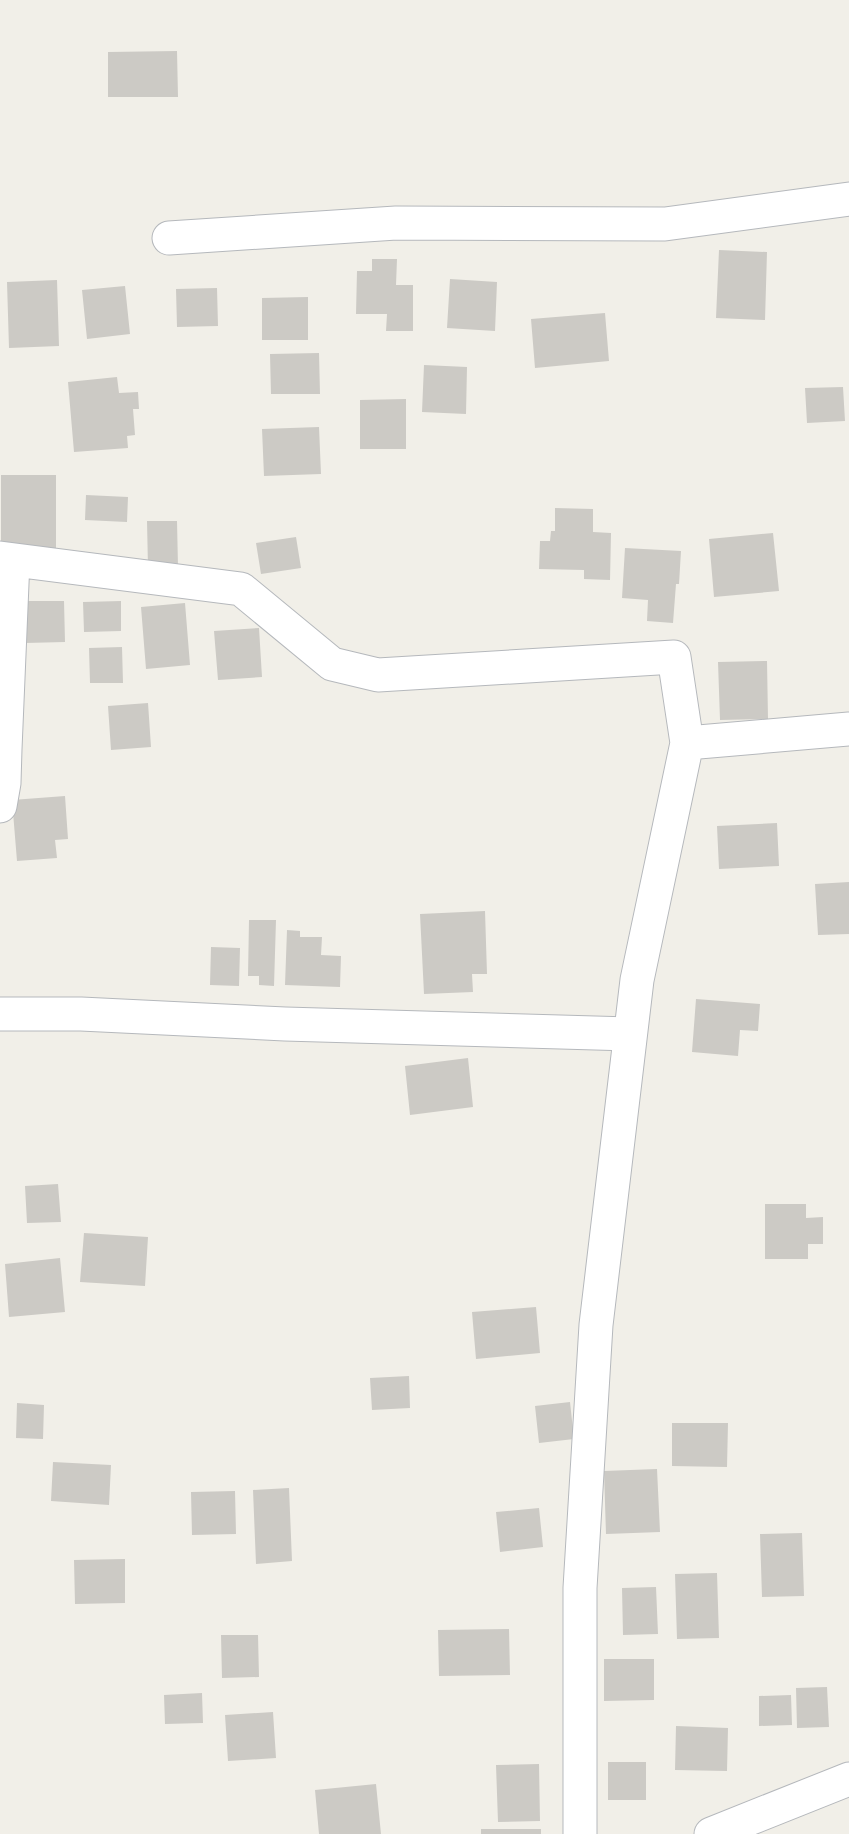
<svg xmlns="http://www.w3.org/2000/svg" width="849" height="1834" font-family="'Sofia Sans Condensed',sans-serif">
<rect width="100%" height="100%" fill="#f1efe8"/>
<path fill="#cccac5" d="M177 51 178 97H108V52Z
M719 250 767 252 765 320 716 318Z
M372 259H397L396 285H413V331H386L387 314H356L357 271H372Z
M450 279 497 282 495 331 447 328Z
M57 280 59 346 9 348 7 282Z
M125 286 130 334 87 339 82 290Z
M217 288 218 326 177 327 176 289Z
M308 297V340H262V298Z
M605 313 609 361 535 368 531 319Z
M319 353 320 394H271L270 354Z
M424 365 467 367 466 414 422 412Z
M117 377 119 393 138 392 139 409H133L135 435 127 436 128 448 74 452 68 382Z
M843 387 845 421 807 423 805 388Z
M406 399V449H360V400Z
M319 427 321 474 264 476 262 429Z
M1 475H56V549H1Z
M86 495 128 497 127 522 85 520Z
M555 508 593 509V532L611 533 610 580 584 579V570L539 569 540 541H550L551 531H555Z
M147 521H177L178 567 148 568Z
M773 533 779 591 714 597 709 539Z
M296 537 301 568 261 574 256 543Z
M625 548 681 551 679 584H676L673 623 647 621 648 600 622 598Z
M24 601H64L65 642 25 643Z
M121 601V631L84 632 83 602Z
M185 603 190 665 146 669 141 607Z
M259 628 262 677 218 680 214 631Z
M122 647 123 683H90L89 648Z
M767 661 768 719 720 720 718 662Z
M148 703 151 747 111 750 108 706Z
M65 796 68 839 55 840 57 858 17 861 12 800Z
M777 823 779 866 719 869 717 826Z
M849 882V934L818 935 815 884Z
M485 911 487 974H472L473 992 424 994 420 914Z
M249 920H276L274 986 259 985V976H248Z
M287 930 300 931V937H322L321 955 341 956 340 987 285 985Z
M211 947 240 948 239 986 210 985Z
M696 999 760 1004 758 1031 740 1030 738 1056 692 1052Z
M468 1058 473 1107 410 1115 405 1066Z
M58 1184 61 1222 27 1223 25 1186Z
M765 1204H806V1218L823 1217V1244H808V1259H765Z
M84 1233 148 1237 145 1286 80 1282Z
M60 1258 65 1312 9 1317 5 1264Z
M536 1307 540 1353 476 1359 472 1312Z
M409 1376 410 1408 372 1410 370 1378Z
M570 1402 574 1439 539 1443 535 1406Z
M17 1403 44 1405 43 1439 16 1438Z
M672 1423H728L727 1467 672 1466Z
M53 1462 111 1465 109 1505 51 1501Z
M657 1469 660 1532 606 1534 604 1471Z
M289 1488 292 1561 256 1564 253 1490Z
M235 1491 236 1534 192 1535 191 1492Z
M539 1508 543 1547 500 1552 496 1512Z
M802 1533 804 1596 762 1597 760 1534Z
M125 1559V1603L75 1604 74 1560Z
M717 1573 719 1638 677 1639 675 1574Z
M656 1587 658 1634 623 1635 622 1588Z
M509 1629 510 1675 439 1676 438 1630Z
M221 1635H258L259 1677 222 1678Z
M604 1659H654V1700L604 1701Z
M827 1687 829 1727 797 1728 796 1688Z
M202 1693 203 1723 165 1724 164 1695Z
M791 1695 792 1725 759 1726V1696Z
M273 1712 276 1758 228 1761 225 1715Z
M676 1726 728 1728 727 1771 675 1770Z
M608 1762H646V1800H608Z
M539 1764 540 1821 498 1822 496 1765Z
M376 1784 381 1834H319L315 1790Z
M481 1829H541V1834H481Z"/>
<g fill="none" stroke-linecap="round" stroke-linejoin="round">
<defs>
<path id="minor" d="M169 238 396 223 665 224 849 199
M0 558 241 589 332 664 378 675 674 657 687 743 849 729
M0 749H5L13 560
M0 806 4 783 5 749
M0 1014H81L285 1024 630 1034
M580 1834V1588L596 1325 637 980 687 743
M711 1834 849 1779"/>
</defs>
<use href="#minor" stroke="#b5b8bc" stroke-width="35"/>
<use href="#minor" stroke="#fff" stroke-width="33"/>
</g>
</svg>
